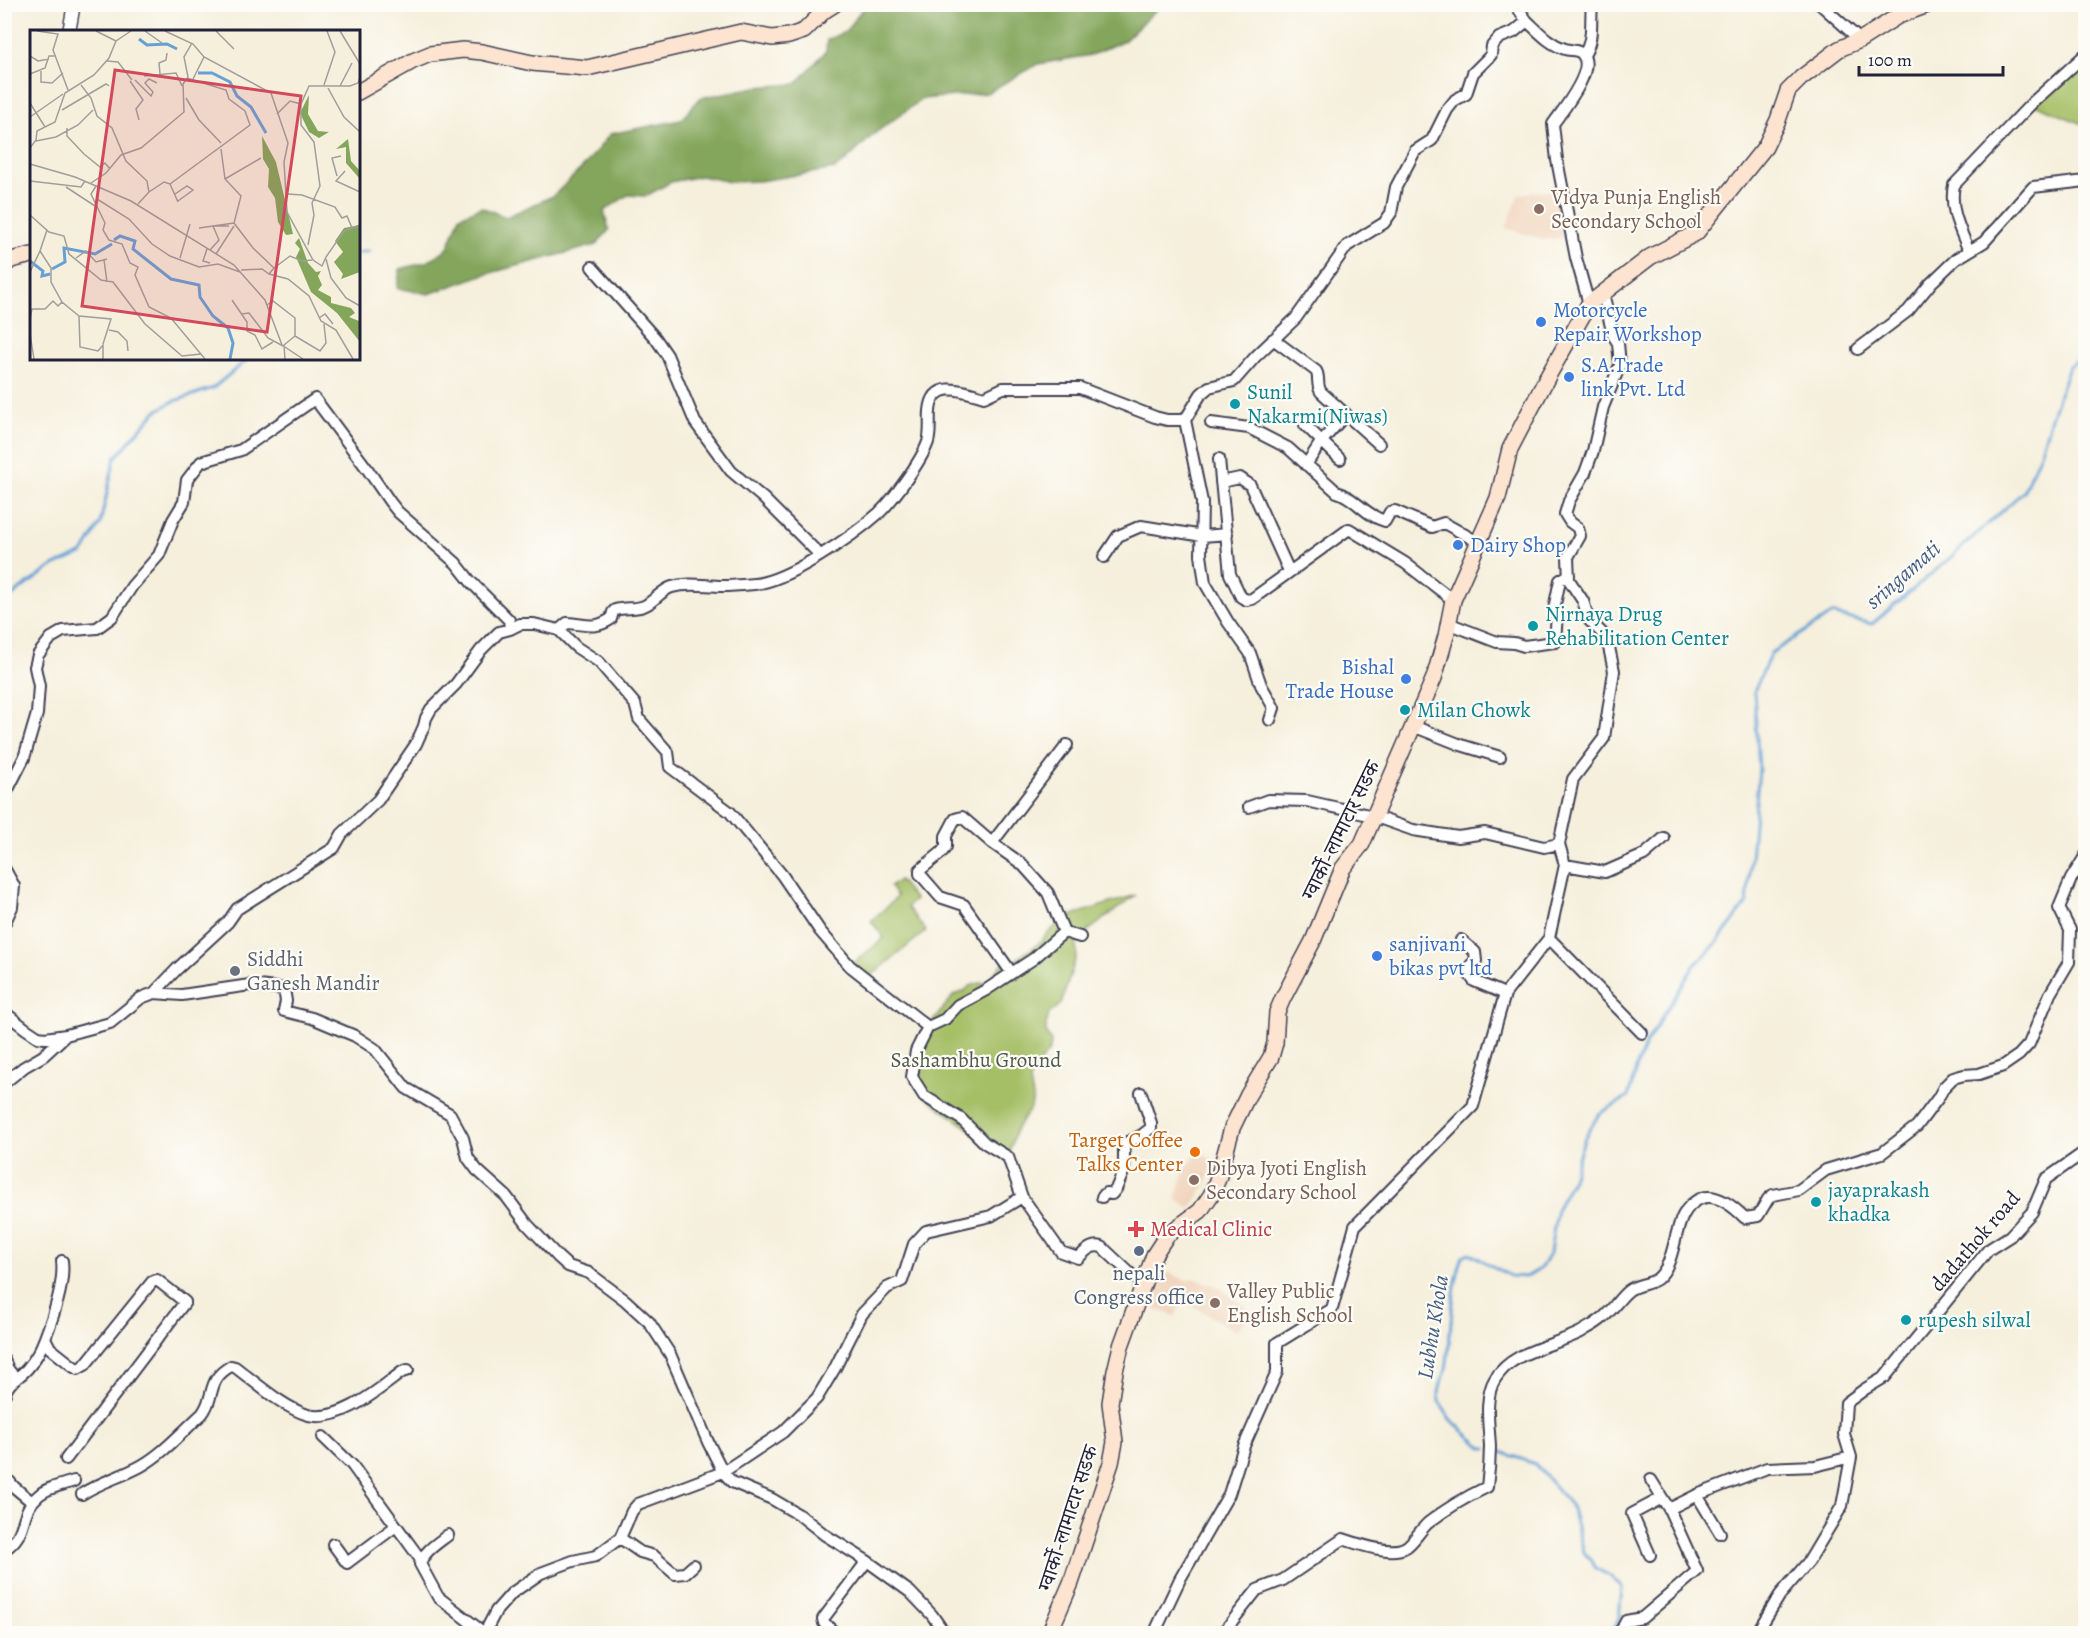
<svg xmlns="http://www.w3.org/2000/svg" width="2090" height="1638" font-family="Alegreya,'Noto Serif Devanagari',serif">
<rect width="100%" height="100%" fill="#fdfcf7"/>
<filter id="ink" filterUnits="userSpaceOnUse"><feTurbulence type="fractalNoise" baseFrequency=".0167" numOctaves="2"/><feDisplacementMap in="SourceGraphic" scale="12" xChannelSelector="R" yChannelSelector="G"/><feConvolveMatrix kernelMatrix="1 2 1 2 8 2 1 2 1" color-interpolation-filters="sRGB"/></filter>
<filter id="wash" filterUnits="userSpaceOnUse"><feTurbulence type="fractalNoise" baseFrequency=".008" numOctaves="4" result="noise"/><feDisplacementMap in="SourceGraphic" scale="24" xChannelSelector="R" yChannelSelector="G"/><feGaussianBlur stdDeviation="1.35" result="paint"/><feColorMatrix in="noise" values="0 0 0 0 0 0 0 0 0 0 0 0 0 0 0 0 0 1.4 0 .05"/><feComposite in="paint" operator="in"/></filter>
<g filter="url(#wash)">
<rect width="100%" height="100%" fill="#f5efdc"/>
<path fill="#f1d5bd" d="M1561 185 1566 237 1545 240 1506 228 1519 194 1549 190Z
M1199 1151 1214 1161 1205 1186 1190 1209 1175 1199 1186 1167Z
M1167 1272 1188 1281 1192 1278 1219 1287 1246 1306 1251 1314 1236 1331 1183 1300 1175 1316 1152 1307Z"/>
<path fill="#a5bf66" stroke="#647050" stroke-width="1.5" d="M2085 62V123L2082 124 2032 103Z
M899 880 915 900 907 907 926 931 866 980 850 966 884 938 871 921 897 897 890 887Z
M1136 895 1080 937 1076 946 1077 954 1061 1004 1049 1014 1046 1025V1033L1051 1042 1050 1050 1033 1071 1030 1082 1033 1097 1031 1108 1016 1129 1008 1157 924 1096 912 1077 925 1031 954 995 963 992 970 986 988 981 1003 963 1015 960 1038 944 1048 933 1057 925 1068 920 1073 915Z"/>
<path fill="#84a65b" stroke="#53644b" stroke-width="1.5" d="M949 4 1161 5 1125 40 1091 55 1038 64 987 93 922 99 874 134 849 158 835 169 759 181 730 182 701 176 671 182 646 196 628 195 604 211 609 230 596 245 479 276 429 294 397 288 400 269 427 262 448 248 460 216 481 207 506 217 553 196 586 164 610 134 681 120 700 98 756 87 796 84 826 51 827 40 846 31 865 5H898L917 10 945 7Z"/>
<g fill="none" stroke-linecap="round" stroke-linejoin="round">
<path stroke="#66a0d5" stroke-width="3" d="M358 253 369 251
M4 603 22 588 53 566 83 553 100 524 115 458 155 412 172 402 213 388 249 358
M1487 1448H1483C1469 1435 1441 1416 1439 1396 1438 1388 1444 1377 1446 1369 1452 1332 1450 1291 1463 1256L1469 1253 1510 1276 1526 1277 1540 1269 1550 1253 1557 1208 1571 1182 1584 1139 1599 1114 1628 1097 1637 1066 1645 1045 1694 966 1714 946 1747 903 1759 769 1754 692 1771 653 1832 614 1872 624 1949 559 2023 492 2041 451 2051 418 2069 366 2086 356
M1493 1449 1535 1464 1571 1505 1584 1552 1597 1569 1610 1576 1622 1587 1619 1618 1611 1634"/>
</g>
</g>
<g filter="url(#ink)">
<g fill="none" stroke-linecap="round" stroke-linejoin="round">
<defs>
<path id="minor" d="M1820 4 1860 40
M1527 21C1539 32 1549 44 1565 49 1570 51 1578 49 1582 54 1597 69 1562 111 1553 124L1557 160 1576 258 1589 304
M1584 55C1594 39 1590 23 1592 4
M1969 251C1960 229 1949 209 1954 185L2032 103 2086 54
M592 267 656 339 667 355 695 422 731 471 763 498 820 555
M1273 339 1316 371C1320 377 1316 385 1321 392L1379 444
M1858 349 1908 311 1931 283 1956 259 1984 242 2033 187 2086 181
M1185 420 1202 502 1201 555 1205 583 1228 622 1250 653 1261 685 1274 708 1270 720
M1211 423 1249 428 1288 448 1337 492C1355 497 1364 515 1385 521L1390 512 1395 511 1432 527 1444 523 1478 542
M1305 425 1340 459
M1219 459 1230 574 1241 597 1247 600 1252 599 1349 529 1405 563 1453 600
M1306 465 1321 442 1346 414
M1221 482 1240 478 1250 485 1289 571
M1104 557 1118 536 1141 526 1203 536 1227 534
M1448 623 1497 642 1514 643 1524 646 1555 642 1557 614 1554 609 1560 580 1569 575
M559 630 567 623C586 624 594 630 611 619L613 612 615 610C626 607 637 610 646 605 655 600 662 590 672 587 689 582 706 586 722 586 733 586 743 585 754 584 788 581 853 536 879 513 893 500 922 460 928 442 931 432 929 421 930 411 933 378 964 391 984 397L1003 388H1080L1155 417 1167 420H1185L1201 394 1209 387 1234 381 1256 356 1296 318 1347 246 1384 223 1391 213 1396 187 1415 151 1432 140 1447 110 1455 100 1466 94 1473 73 1491 55 1492 46 1499 38 1514 32 1527 21 1515 4
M1413 726 1461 745 1500 757
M4 797 24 758 37 714 39 686 35 667 38 655 51 638 63 631 97 628 112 617 132 586 159 555 173 520 184 502 187 480 201 462 241 450 315 399 368 470 390 502 398 512 456 563 471 582 509 620 510 629 520 624H534L559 630 576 647 599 662 635 704 639 719 668 752 670 767 730 812 782 875 820 931 850 966 928 1027 916 1051 912 1077 924 1096 961 1119 985 1143 1008 1157 1022 1197
M1249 807 1268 800 1307 801 1373 816 1413 830 1458 837 1485 833 1544 847 1559 844
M992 843 1067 745
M1565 865 1605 872 1644 855 1664 838
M4 868 14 886 12 907 4 924
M1549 938 1642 1033
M1461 940 1475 952 1476 961 1471 965 1469 974 1474 981 1505 994
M1011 972 964 905 940 897 920 874V870L941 853 946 847V836L955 819 962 817 992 843 1022 864 1048 893 1064 932
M154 993 177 969 228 922 237 909 334 848 342 834 378 800 416 744 424 726 426 718 431 709 456 684 481 650 499 632 510 629
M4 1012 26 1029 38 1037 45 1038 66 1035 110 1023 141 998 154 993 182 995 250 985 284 989 286 1001 284 1011 312 1018 355 1036 375 1049 406 1088 450 1114 463 1138 468 1158 477 1170 506 1196 527 1224 558 1257 568 1266 589 1273 625 1300 649 1322 670 1354 708 1442 723 1472 732 1482 772 1499 801 1516 825 1535 867 1561 910 1592 932 1615 945 1634
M928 1027 945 1019 958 1005 986 990 1033 959 1064 932 1080 937
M4 1083 24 1067 43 1056 66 1035
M1102 1197 1106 1193 1112 1194 1116 1189 1124 1170V1144L1142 1135 1151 1128V1123L1141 1093
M62 1261C65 1284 53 1317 45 1338L50 1348 74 1367 78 1369 85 1365 152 1282 157 1280 185 1302 66 1459
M4 1360 8 1369 16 1379
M5 1394C8 1381 19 1378 27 1369 35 1360 41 1349 45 1338
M323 1437 352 1465 421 1560
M4 1475 14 1487 32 1502
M82 1494C100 1482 121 1477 141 1466 164 1453 183 1431 202 1414 216 1396 206 1380 231 1366L235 1367C255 1382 284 1408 308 1415 340 1423 379 1389 402 1372L408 1370
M1697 1495 1720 1533
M1669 1509 1697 1495 1767 1468 1815 1466 1851 1457
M448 1535C438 1543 423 1552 420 1564L438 1597 484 1633
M620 1538 640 1552 654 1556 675 1574 685 1573 694 1565
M333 1544 347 1563 396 1526
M4 1550C30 1533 17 1514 39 1495 48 1487 63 1485 74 1481
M1650 1555 1632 1514 1662 1498
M484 1634 496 1611 512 1593 541 1573 573 1561 596 1556 620 1538 632 1511 638 1504 723 1472 783 1432 817 1398 835 1368 862 1314 887 1288 902 1281 914 1244 926 1231 991 1216 1022 1197 1061 1252 1078 1258C1086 1251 1091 1244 1102 1247L1134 1277 1143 1282
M836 1634 824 1623 823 1619 867 1561
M1154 1634 1180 1579 1229 1494 1244 1446 1277 1372V1343L1332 1309 1355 1226 1473 1106 1505 994 1549 938 1565 865 1559 844 1573 779 1604 738 1614 671 1607 638 1589 620 1583 601 1569 580 1568 557 1580 536 1578 528 1570 522 1565 514 1569 501 1585 473 1593 451 1603 407 1620 365 1618 343 1613 335 1603 293
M1222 1634 1257 1590 1283 1580 1343 1539C1358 1544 1391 1556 1406 1547 1413 1543 1421 1529 1428 1523 1447 1508 1466 1497 1487 1487 1489 1473 1490 1460 1490 1446 1489 1427 1484 1396 1495 1379 1513 1350 1552 1347 1581 1332 1587 1328 1594 1325 1600 1320 1611 1313 1618 1299 1628 1291 1636 1284 1649 1285 1657 1279 1681 1260 1669 1210 1702 1198 1717 1193 1735 1208 1745 1218L1758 1216 1768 1199 1773 1195 1799 1190 1826 1170 1882 1153 1917 1126 1938 1098 1944 1087 1953 1078 1964 1075 1979 1074 2003 1066 2019 1055 2029 1044 2050 994 2069 962 2070 930 2059 908 2071 879 2086 855
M1619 1634 1626 1621 1642 1618 1697 1571 1669 1509 1651 1480
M1756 1634 1780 1595 1809 1561 1842 1506 1851 1457 1844 1434 1846 1403 1865 1389 1885 1377 1988 1250 2010 1236 2032 1212 2046 1179 2086 1151"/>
<path id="tertiary" d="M69 32 74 4"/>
<path id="secondary" d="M358 92 413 61 430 54 463 50 482 52 532 63 587 68 741 32 772 38 789 36 804 31 824 11 835 4
M4 266 11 260 32 255
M1049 1634 1071 1583 1111 1463 1115 1442 1110 1403 1115 1371 1121 1346 1154 1255 1167 1235 1200 1211 1211 1195 1218 1179 1232 1128 1248 1095 1271 1057 1275 1043 1277 1012 1283 998 1313 941 1343 868 1362 844 1434 678 1446 636 1453 600 1498 498 1510 449 1548 376 1589 304 1650 257 1696 233 1765 147 1778 120 1788 91 1801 78 1839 49 1860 40 1898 16 1930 4"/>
</defs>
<use href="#minor" stroke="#424153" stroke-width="14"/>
<use href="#tertiary" stroke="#424153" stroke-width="15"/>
<use href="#secondary" stroke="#424153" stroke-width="18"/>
<use href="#minor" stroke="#fff" stroke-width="10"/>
<use href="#tertiary" stroke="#fff" stroke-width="12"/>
<use href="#secondary" stroke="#fde4d1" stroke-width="15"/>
</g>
</g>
<g fill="#8d6e63" stroke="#fdfcf7" stroke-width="2">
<circle cx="1539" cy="209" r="6"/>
<circle cx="1194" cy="1180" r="6"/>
<circle cx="1215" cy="1303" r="6"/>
</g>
<g fill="#3f7fe0" stroke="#fdfcf7" stroke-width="2">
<circle cx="1541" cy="322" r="6"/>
<circle cx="1569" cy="377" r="6"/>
<circle cx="1458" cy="545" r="6"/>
<circle cx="1406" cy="679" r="6"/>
<circle cx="1377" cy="956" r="6"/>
</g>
<g fill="#0f9aa8" stroke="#fdfcf7" stroke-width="2">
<circle cx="1235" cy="404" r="6"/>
<circle cx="1533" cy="626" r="6"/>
<circle cx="1405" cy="710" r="6"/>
<circle cx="1816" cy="1202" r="6"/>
<circle cx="1906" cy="1320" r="6"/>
</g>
<circle fill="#6b7280" stroke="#fdfcf7" stroke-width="2" cx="235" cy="971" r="6"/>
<circle fill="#e8710a" stroke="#fdfcf7" stroke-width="2" cx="1195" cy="1152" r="6"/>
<path fill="#e0444e" stroke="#fdfcf7" stroke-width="2" d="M1133 1220h6v6h6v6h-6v6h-6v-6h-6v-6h6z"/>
<circle fill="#5c6f8a" stroke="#fdfcf7" stroke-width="2" cx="1139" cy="1251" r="6"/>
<g text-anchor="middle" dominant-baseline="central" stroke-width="4.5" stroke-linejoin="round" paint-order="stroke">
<g font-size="21" fill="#785e54" stroke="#fdfcf7" text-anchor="start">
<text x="1551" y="197">Vidya Punja English<tspan x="1551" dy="24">Secondary School</tspan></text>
<text x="1206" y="1168">Dibya Jyoti English<tspan x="1206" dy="24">Secondary School</tspan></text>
<text x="1227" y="1291">Valley Public<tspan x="1227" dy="24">English School</tspan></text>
</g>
<g font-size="21" fill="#366cbe" stroke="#fdfcf7" text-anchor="start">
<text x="1553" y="310">Motorcycle<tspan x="1553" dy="24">Repair Workshop</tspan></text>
<text x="1581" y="365">S.A.Trade<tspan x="1581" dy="24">link Pvt. Ltd</tspan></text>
<text x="1470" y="545">Dairy Shop</text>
<text x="1394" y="667" text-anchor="end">Bishal<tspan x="1394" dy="24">Trade House</tspan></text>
<text x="1389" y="944">sanjivani<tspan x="1389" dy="24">bikas pvt ltd</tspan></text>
</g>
<g font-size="21" fill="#0d838f" stroke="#fdfcf7" text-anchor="start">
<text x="1247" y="392">Sunil<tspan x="1247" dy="24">Nakarmi(Niwas)</tspan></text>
<text x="1545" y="614">Nirnaya Drug<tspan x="1545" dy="24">Rehabilitation Center</tspan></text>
<text x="1417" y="710">Milan Chowk</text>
<text x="1828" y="1190">jayaprakash<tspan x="1828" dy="24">khadka</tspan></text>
<text x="1918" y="1320">rupesh silwal</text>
</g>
<g font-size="21" fill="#22223b" stroke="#fdfcf7">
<text transform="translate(1341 830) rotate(-64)">ग्वार्को-लामाटार सडक</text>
<text transform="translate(1975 1241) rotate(-49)">dadathok road</text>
<text transform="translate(1068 1518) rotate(-72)">ग्वार्को-लामाटार सडक</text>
</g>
<g font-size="21" fill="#5b616d" stroke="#fdfcf7" text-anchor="start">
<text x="247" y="959">Siddhi<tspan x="247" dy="24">Ganesh Mandir</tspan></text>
</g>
<g font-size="21" fill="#50594a" stroke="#fdfcf7">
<text x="976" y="1060">Sashambhu Ground</text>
</g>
<g font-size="21" fill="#c56008" stroke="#fdfcf7" text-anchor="end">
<text x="1183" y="1140">Target Coffee<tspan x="1183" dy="24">Talks Center</tspan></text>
</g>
<g font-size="21" fill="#be3a42" stroke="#fdfcf7" text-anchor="start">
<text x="1150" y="1229">Medical Clinic</text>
</g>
<g font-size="21" fill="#4e5e75" stroke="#fdfcf7">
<text x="1139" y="1273">nepali<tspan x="1139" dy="24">Congress office</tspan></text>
</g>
<g font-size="22" font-style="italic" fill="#415b80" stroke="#fdfcf7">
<text transform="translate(1903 575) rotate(-41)">sringamati</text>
<text transform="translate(1433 1327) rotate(-81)">Lubhu Khola</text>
</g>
</g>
<g transform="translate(30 30)">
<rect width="330" height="330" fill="#f5efdc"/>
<path d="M279 65 278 84 288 101 299 102 289 108 279 102 270 83ZM232 106 246 132 263 204 256 205 248 192 245 168 238 157 239 139 233 129ZM318 109 321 131 330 141V149L316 133V117L306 119ZM330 195V242L311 249 313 244 304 232 313 222 305 211 314 198ZM269 208 278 233 286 242 291 241 288 246 292 255 288 260 301 267V273L321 278 325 283 319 287 329 291 330 312 307 283 281 262 266 227 270 219 265 213Z" fill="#84a65b"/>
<path fill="none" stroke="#66a0d5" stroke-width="3" d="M109 9 117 15 137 14 147 19M168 43H182L200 52 207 66 221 77 236 103M84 210 90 206 105 211 103 219 141 249 169 255 170 267 183 286 198 298 203 313 200 329M0 231 13 241 12 246 20 244M22 239 35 232 34 218 65 224 82 214"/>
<path fill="none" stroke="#a19d9c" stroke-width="1.5" d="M7 1 28 4 23 20 38 60M66 1 86 11M115 1 132 13M135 1 163 14 174 27 241 63 258 113 254 132 257 182 283 230 292 236 296 227M186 1 204 19M310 1 330 34M0 26 8 31 19 29M77 31 88 32 102 50M11 39V52L22 53 33 43M0 44 15 38 19 26H26M130 44 129 33 136 30 137 23M114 46 146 43 152 56M163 49 174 27M105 50 121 66 123 62 115 53 119 49 127 53M100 51 113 70 106 79 109 90M51 55 61 68 67 86 82 98 96 131 117 151 119 162 108 174M294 55 305 22 297 1M310 56 322 33M298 58 314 87 330 102M156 68 169 90 191 113M0 73 15 97M271 74V95L284 112 290 156 282 173 284 185 278 215M32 80 76 54 79 56M247 84 260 71 271 74 279 56H320L328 53 330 47M0 87 33 64M37 98V106L54 124 70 137 75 133 80 139M6 111 26 107 48 95 63 80M0 118 6 110 7 101 25 92 35 63 64 45 79 28 86 11 101 1M191 119 195 149 211 166 204 193 223 218 244 238 260 226 272 231 282 230M0 134 45 147 101 171 204 235 235 270 252 315 273 329M315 141 306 151 330 162M307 146 302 128 311 126M195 149 231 128M0 151 51 157 55 151M61 153 76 143 91 125 111 118 154 82 153 54 158 47 154 27 162 13M140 154 148 172M66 156 61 164 75 193 73 200 79 210 92 214 100 233 108 237 105 245 119 277 141 288 175 329M36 157 65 176M119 162 134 152 140 154 220 95 215 81 199 69 196 60 157 48M145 164 157 156 163 160 148 171M258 164 272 165 305 177 312 188 317 186 322 198M67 169 99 189 122 214 140 226 169 237 188 234 210 242M0 185 19 202 34 206 39 224 71 250 83 252 115 294 152 326 171 324M169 198 204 193M17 200 10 221 21 238V252L32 272 49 286 50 317 68 321 73 315V329M177 219 173 231 180 233M180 220 189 210 183 196H199M186 224 204 196M296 227 314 201 330 195M46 228 56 221 66 232 77 229M150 228 160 194M296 229 301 248 316 268 330 276M74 230 77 252M211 240 232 239 239 244 244 238M0 242 10 221M239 244 258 249 279 266 291 291 306 300 323 329M202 270 217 292V301L225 305 232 319 243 312M237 275 243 271 265 288V306L254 315 255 329M211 284 219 283 238 308 253 316M49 286 81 289 73 314M289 288 295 284 303 294M0 289 2 279H15L23 271 28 276 32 272M79 300 88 302 97 311 98 321M0 304 4 329M265 306 290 321 296 313 294 294"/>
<path fill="#d1495b" fill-opacity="0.15" stroke="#d1495b" stroke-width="3" d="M85 40 271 66 237 302 52 276Z"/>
<rect width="330" height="330" fill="none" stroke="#22223b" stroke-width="3"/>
</g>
<rect width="2090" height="1638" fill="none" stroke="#fdfcf7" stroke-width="24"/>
<path d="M1859 66v9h144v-9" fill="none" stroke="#22223b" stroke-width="3"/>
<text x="1868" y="66" font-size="18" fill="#22223b" stroke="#fdfcf7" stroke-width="4.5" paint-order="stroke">100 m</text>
</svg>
